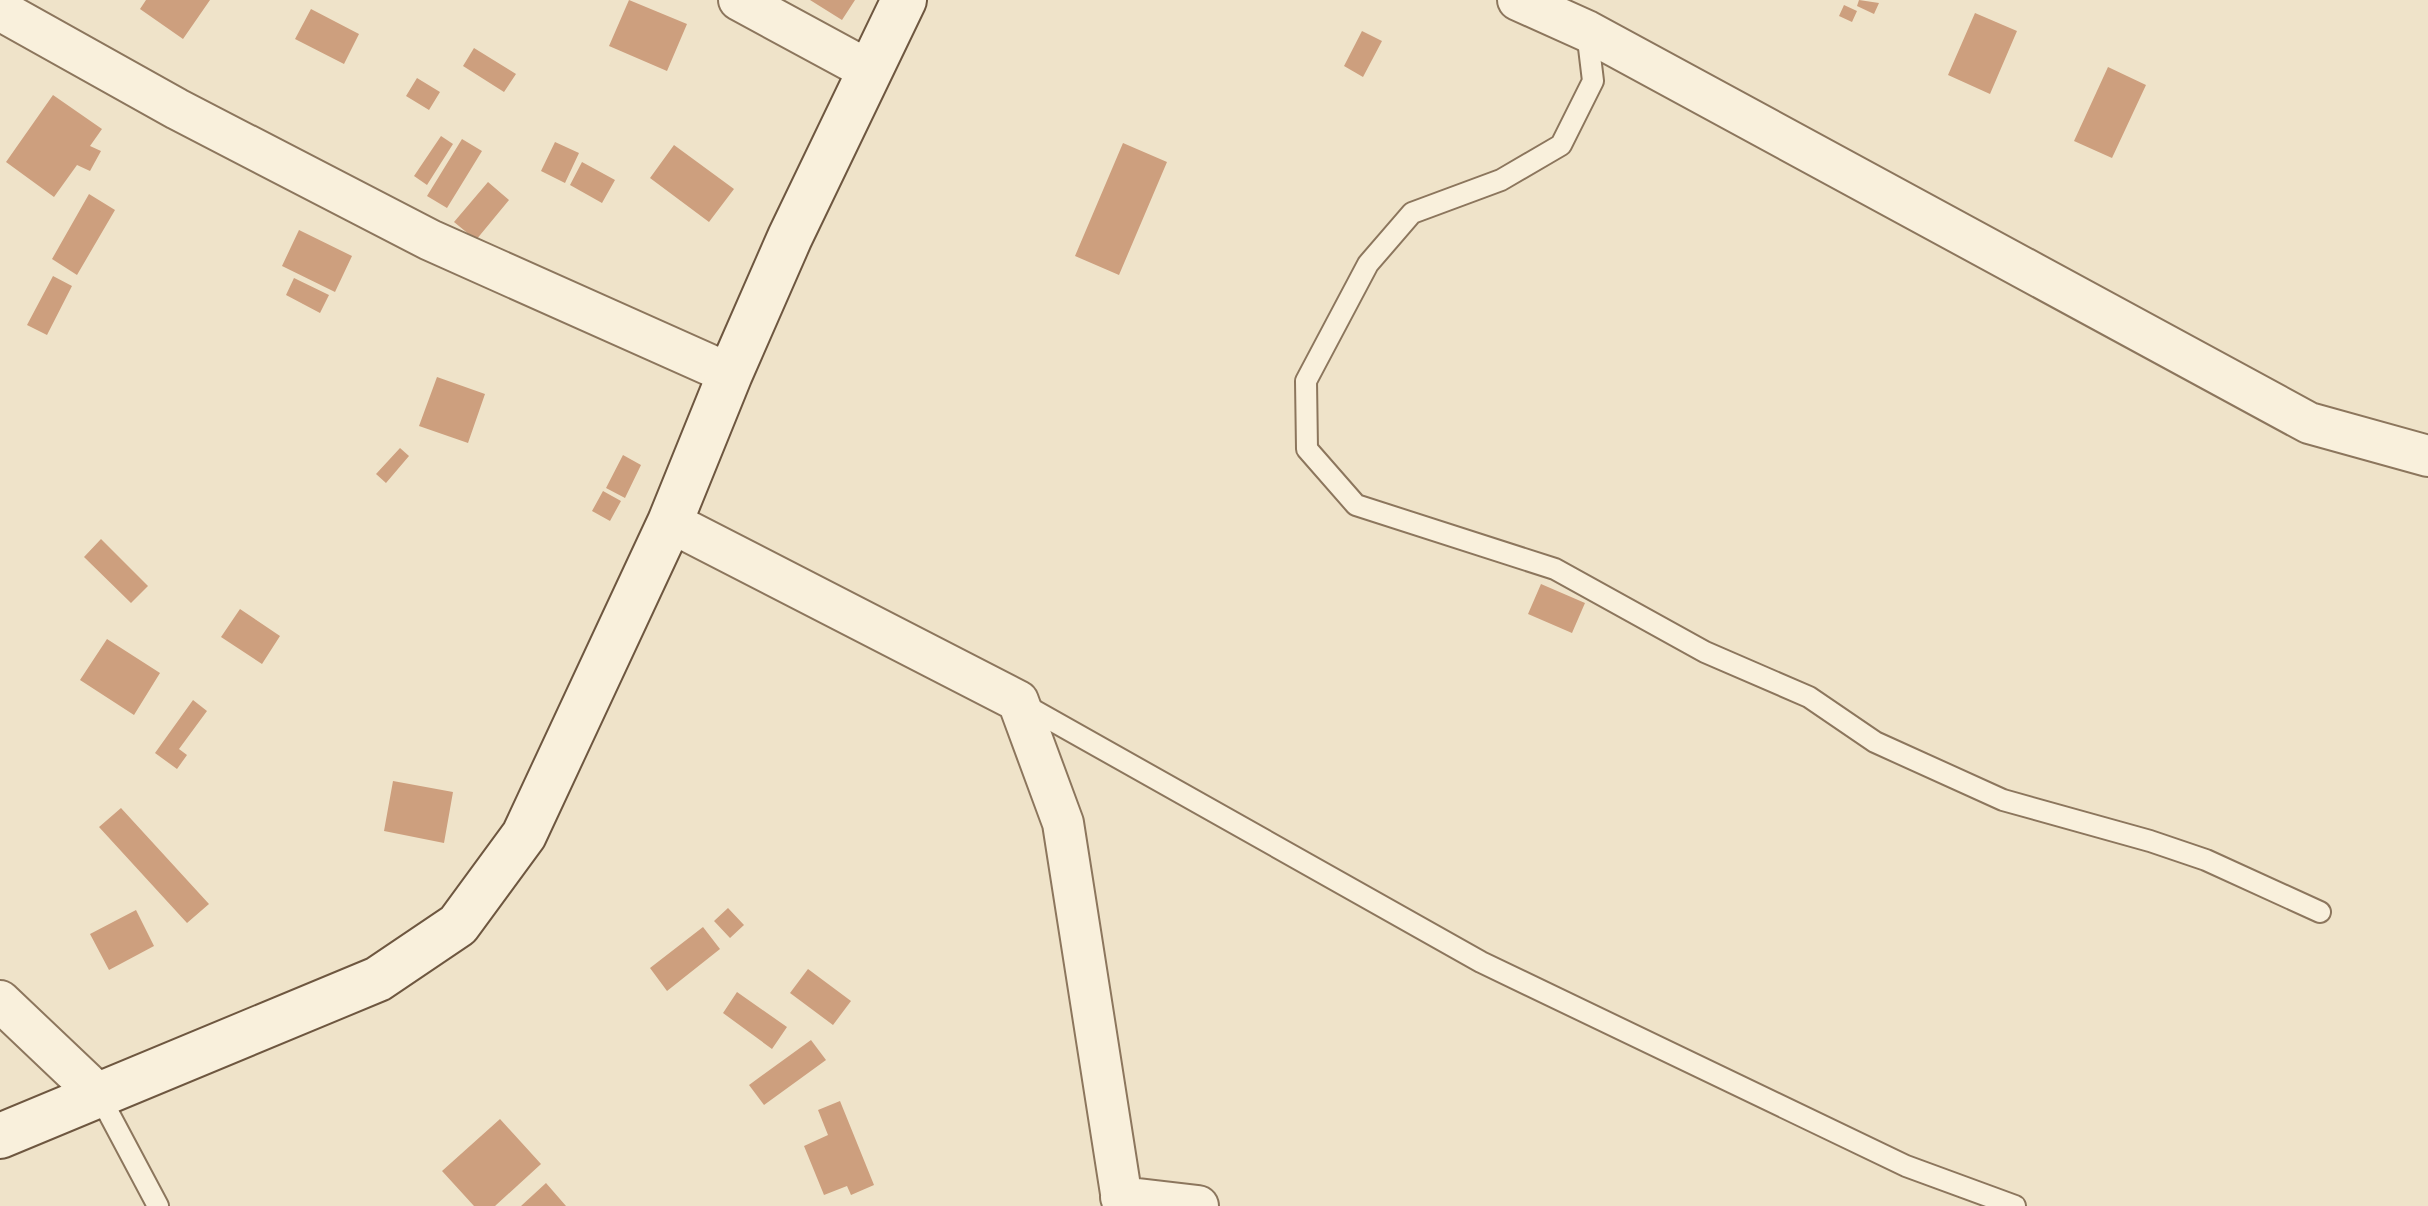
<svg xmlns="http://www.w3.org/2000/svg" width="2428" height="1206" font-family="'Playfair Display',serif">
<rect width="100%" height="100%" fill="#efe3c9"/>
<path fill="#cd9f7e" d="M146 0H210L183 39 140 9Z
M629 0 687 24 667 71 609 46Z
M810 0H855L842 20Z
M1859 0 1879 3 1874 14 1857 6Z
M1844 5 1857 11 1852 22 1839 16Z
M311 9 359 34 344 64 295 39Z
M1975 13 2017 31 1990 94 1948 75Z
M1362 31 1382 41 1363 77 1344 66Z
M474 48 516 74 504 92 463 66Z
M2108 67 2146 85 2112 158 2074 141Z
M417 78 440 92 429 110 406 96Z
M53 95 102 129 90 146 101 151 90 171 77 165 54 197 6 162Z
M441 136 453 144 427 185 414 176Z
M462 139 482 151 447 208 427 196Z
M555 142 579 153 565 183 541 171Z
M1123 143 1167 162 1119 275 1075 256Z
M674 145 734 189 709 222 650 178Z
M582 162 615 180 602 203 570 185Z
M488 182 509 200 476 240 454 222Z
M89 194 115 210 77 275 52 259Z
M299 230 352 256 335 292 282 266Z
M53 276 72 286 47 335 27 325Z
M294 278 329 295 320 313 286 295Z
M437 377 485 394 468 443 419 426Z
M400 448 409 456 386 483 376 474Z
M623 455 641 465 625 498 606 488Z
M603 491 621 501 610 521 592 511Z
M101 539 148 586 131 603 84 557Z
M1541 584 1585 603 1572 633 1528 614Z
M240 609 280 636 262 664 221 637Z
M107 639 160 673 134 715 80 680Z
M193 700 207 711 179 749 187 755 177 769 155 753Z
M393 781 453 792 444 843 384 831Z
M121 808 209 904 187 923 99 827Z
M728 908 744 925 730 938 714 921Z
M136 910 154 946 109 970 90 934Z
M703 927 720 949 667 991 650 968Z
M808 969 851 1001 833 1025 790 993Z
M737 992 787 1027 772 1049 723 1013Z
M811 1040 826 1060 764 1105 749 1085Z
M840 1101 874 1185 851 1195 847 1186 824 1195 804 1146 828 1135 818 1110Z
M500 1119 541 1164 495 1206H474L442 1171Z
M546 1183 566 1206H521Z"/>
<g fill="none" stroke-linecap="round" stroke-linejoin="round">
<defs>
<path id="lane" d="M1587 31 1593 81 1561 145 1501 180 1412 213 1368 264 1306 381 1307 449 1356 505 1555 569 1705 652 1809 697 1875 742 2003 800 2150 841 2206 860 2320 912
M1021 703 1481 962 1906 1166 2015 1206
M99 1095 158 1206"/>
<path id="street" d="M739 0 870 71
M1518 0 1587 31 2309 423 2428 456
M0 10 177 109 430 240 730 374
M670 522 1018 701 1063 823 1123 1206
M0 1001 99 1095
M1121 1197 1198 1206"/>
<path id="secondary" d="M0 1136 378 979 458 925 524 835 670 522 730 374 790 237 904 0"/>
</defs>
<use href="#lane" stroke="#8c765d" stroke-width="24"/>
<use href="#street" stroke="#8c765d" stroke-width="44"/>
<use href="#secondary" stroke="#6e5740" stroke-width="48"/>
<use href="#lane" stroke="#f9f0dc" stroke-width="20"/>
<use href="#street" stroke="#f9f0dc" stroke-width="40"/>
<use href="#secondary" stroke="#f9f0dc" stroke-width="44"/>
</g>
</svg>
